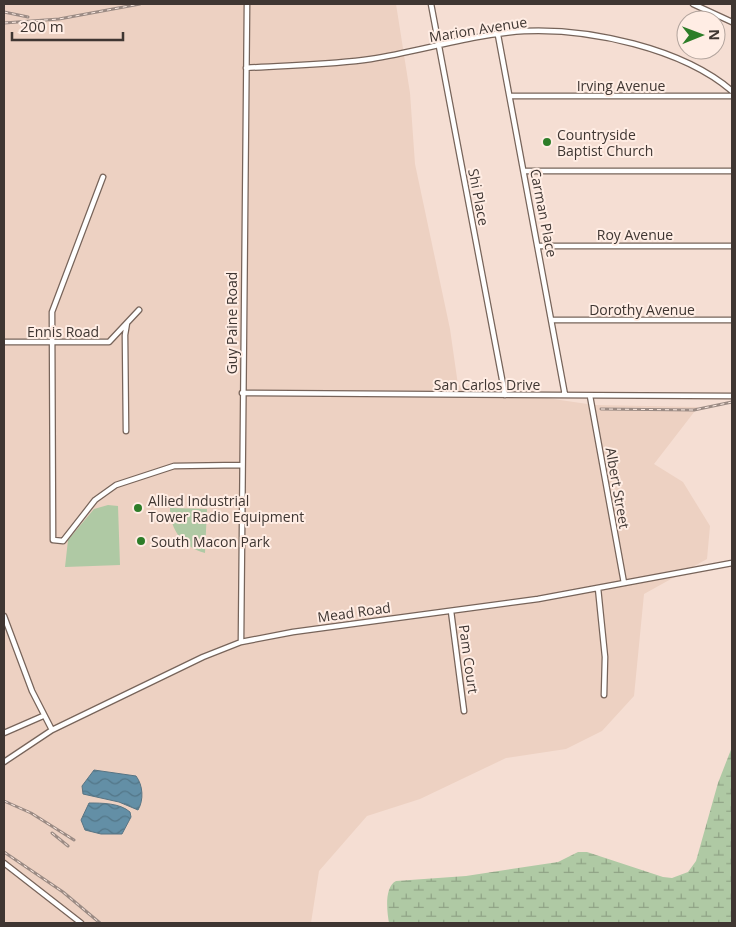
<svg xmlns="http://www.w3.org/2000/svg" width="736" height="927" font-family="'Open Sans',sans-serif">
<defs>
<pattern id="wetland-marsh" width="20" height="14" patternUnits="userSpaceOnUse" patternTransform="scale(1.25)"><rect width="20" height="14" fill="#afc9a4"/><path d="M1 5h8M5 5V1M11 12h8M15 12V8" fill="none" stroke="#90a486"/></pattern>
<pattern id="water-waves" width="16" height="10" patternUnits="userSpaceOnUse" patternTransform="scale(1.25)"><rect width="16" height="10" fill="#638fa6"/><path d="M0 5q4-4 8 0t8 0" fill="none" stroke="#537688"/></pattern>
</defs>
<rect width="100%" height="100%" fill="#f5ded3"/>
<path fill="#edd1c2" d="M4 4H396L410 93 415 164 450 329 458 385 594 405 698 407 654 464 683 482 710 526 707 559 644 594 634 696 602 731 566 749 506 758 420 799 367 816 319 871 311 923H4Z"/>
<path fill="#afc9a4" d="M108 505 118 506 120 565 65 567 68 540 94 509Z
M170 508 207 509 205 553C183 547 170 530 170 508Z"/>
<path fill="url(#wetland-marsh)" d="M732 747V923H389C387 912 384 887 396 881L466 876 538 865 558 862 578 852H587L663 877 672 878 688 872 696 861 718 783Z"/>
<path fill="url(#water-waves)" stroke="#587483" d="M94 770 136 776C143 785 144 800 138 810L119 802 83 794 82 786Z
M89 803C102 803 120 803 130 812L131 817 122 834H101L85 830 81 820Z"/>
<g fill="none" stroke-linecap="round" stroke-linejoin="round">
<defs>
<path id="minor" d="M431 4 505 395
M693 4 732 22
M498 35 565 395
M246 68C288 65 330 65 371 59 421 51 474 34 524 31 589 28 682 48 732 91
M510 96H732
M524 171H732
M103 177 52 312 53 540 63 541 95 500 116 485 174 466 241 465
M538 246H732
M552 320H732
M4 342H109L139 310
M242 393 732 396
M590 396 624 583
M126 431 125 335 127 323
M598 588 605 657 604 695
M451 611 464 711
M4 616 32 691 52 730
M241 642 247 4
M4 733 43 716
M4 762 52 730 203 657 241 642 293 632 538 599 732 563
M4 863 81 923"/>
</defs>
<use href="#minor" stroke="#77645a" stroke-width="7"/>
<use href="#minor" stroke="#fff" stroke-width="4.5"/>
<defs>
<path id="rail" d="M4 12 28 17
M4 23 59 19 140 4
M601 409 694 410 732 402
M4 801 31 813 74 840
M52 833 68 846
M4 852 63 892 100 923"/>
</defs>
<use href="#rail" stroke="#9b8b84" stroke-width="3"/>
<use href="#rail" stroke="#ffede4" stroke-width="1" stroke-dasharray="4" stroke-linecap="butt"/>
</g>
<g fill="#2d7d28" stroke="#ffede4" stroke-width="2">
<circle cx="547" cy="142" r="5"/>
<circle cx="138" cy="508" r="5"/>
<circle cx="141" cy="541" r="5"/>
</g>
<g text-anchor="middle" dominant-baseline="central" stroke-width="4" stroke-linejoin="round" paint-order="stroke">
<g font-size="14" fill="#3f3632" stroke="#ffede4">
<text transform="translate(478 29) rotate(-9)">Marion Avenue</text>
<text x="621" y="85">Irving Avenue</text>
<text transform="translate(479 197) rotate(79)">Shi Place</text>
<text transform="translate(544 213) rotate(79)">Carman Place</text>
<text x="635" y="234">Roy Avenue</text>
<text x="642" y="309">Dorothy Avenue</text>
<text transform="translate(231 323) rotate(-90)">Guy Paine Road</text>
<text x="63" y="331">Ennis Road</text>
<text x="487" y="384">San Carlos Drive</text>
<text transform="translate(618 488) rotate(80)">Albert Street</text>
<text transform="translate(354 612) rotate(-8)">Mead Road</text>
<text transform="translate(469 659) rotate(82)">Pam Court</text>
</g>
<g font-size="14" fill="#3f3632" stroke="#ffede4" text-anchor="start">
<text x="557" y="134">Countryside<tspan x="557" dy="16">Baptist Church</tspan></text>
<text x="148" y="500">Allied Industrial<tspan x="148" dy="16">Tower Radio Equipment</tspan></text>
<text x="151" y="541">South Macon Park</text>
</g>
</g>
<rect width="736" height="927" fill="none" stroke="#3f3632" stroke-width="10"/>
<g transform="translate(701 35) rotate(89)"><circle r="24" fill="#ffede4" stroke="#b2a49d"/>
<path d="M0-4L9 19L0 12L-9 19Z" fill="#2d7d28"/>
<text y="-8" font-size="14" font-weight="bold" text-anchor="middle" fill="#3f3632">N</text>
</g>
<path d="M12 32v8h111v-8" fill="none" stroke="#3f3632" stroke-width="2.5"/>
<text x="20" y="32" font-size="15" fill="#3f3632" stroke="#ffede4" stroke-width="4" paint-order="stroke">200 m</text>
</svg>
